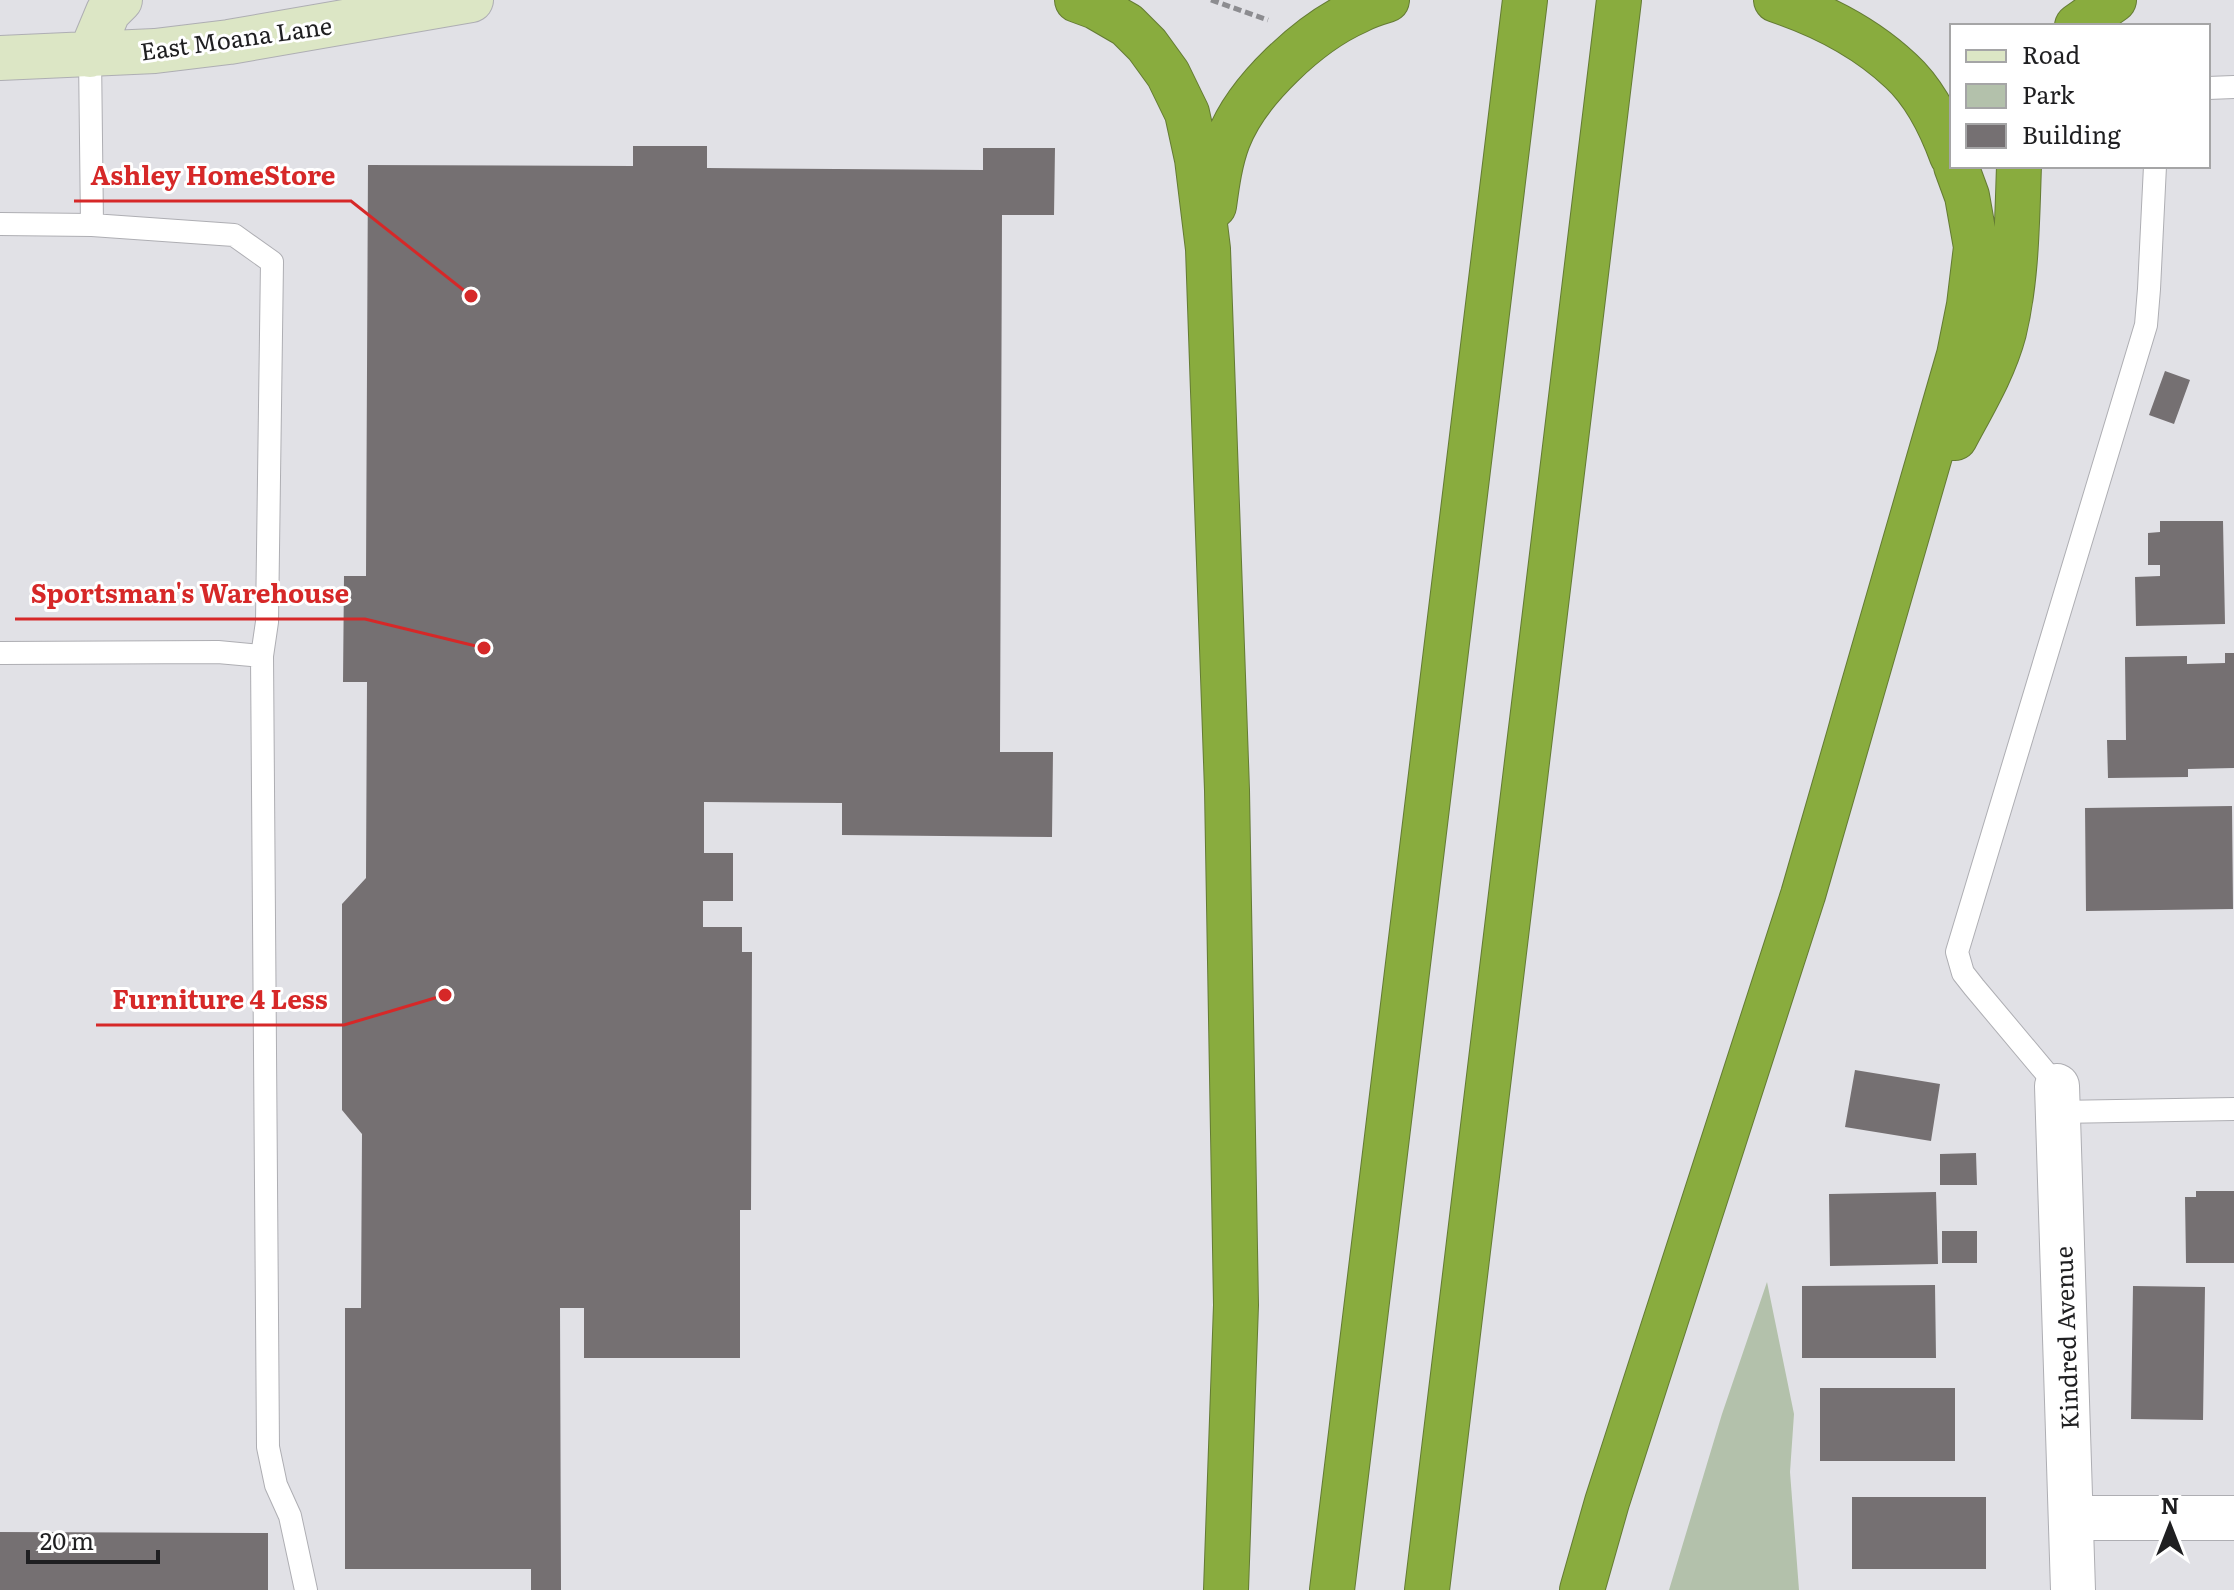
<svg xmlns="http://www.w3.org/2000/svg" width="2234" height="1590" font-family="Literata,serif">
<rect width="100%" height="100%" fill="#e1e1e6"/>
<path fill="#b3c1ab" d="M1767 1282 1794 1414 1790 1472 1799 1590H1669L1722 1414Z"/>
<path fill="#757072" d="M633 146H707V168L983 170V148H1055L1054 215H1002L1000 752H1053L1052 837 842 835V803L704 802V853H733V901H703V927H742V952H752L751 1210H740V1358H584V1308H560L561 1590H531V1569H345V1308H361L362 1134 342 1110V904L366 878 367 682H343L344 576H366L368 165 633 166Z
M2165 371 2190 380 2174 424 2149 415Z
M2160 521H2223L2225 624 2136 626 2135 577 2160 576V565H2148V533L2160 532Z
M2225 653H2234V768L2188 769V777L2108 778 2107 740H2126L2125 657 2187 656V664L2225 663Z
M2232 806 2233 909 2086 911 2085 808Z
M1855 1070 1940 1084 1931 1141 1845 1127Z
M1976 1153 1977 1185H1940V1154Z
M2196 1191H2234V1263H2186L2185 1197H2196Z
M1936 1192 1938 1264 1830 1266 1829 1194Z
M1942 1231H1977V1263H1942Z
M1935 1285 1936 1358H1802V1286Z
M2133 1286 2205 1287 2203 1420 2131 1419Z
M1820 1388H1955V1461H1820Z
M1852 1497H1986V1569H1852Z
M0 1532 268 1533V1590H0Z"/>
<g fill="none" stroke-linecap="round" stroke-linejoin="round">
<defs>
<path id="service" d="M2208 88 2234 87
M0 224 92 225
M0 653 218 652 262 656 267 622 272 262 234 235 92 225 90 55
M262 656 268 1447 276 1485 290 1516 306 1590
M2057 1086 1974 987 1963 973 1957 952 2146 325 2149 289 2155 166
M2058 1112 2234 1109"/>
<path id="minor" d="M2057 1086 2073 1590
M2071 1518H2234"/>
<path id="secondary" d="M90 55 108 12 120 0
M0 58 155 51 229 42 471 0"/>
<path id="motorway" d="M1077 0 1096 7 1127 25 1147 45 1168 74 1187 113 1197 159 1208 249 1227 790 1236 1305 1226 1590
M1776 0C1821 15 1866 38 1901 71 1924 92 1941 126 1952 156
M2077 26 2114 0
M1214 206C1217 184 1220 161 1228 140 1247 90 1310 32 1358 11 1367 6 1377 3 1387 0
M1955 438C1973 404 1994 370 2004 332 2017 278 2017 221 2019 166
M1332 1590 1525 0
M1427 1590 1619 0
M1582 1590 1607 1502 1803 895 1959 355 1969 305 1976 247 1967 196 1956 166"/>
</defs>
<use href="#service" stroke="#aeaeb3" stroke-width="24"/>
<use href="#minor" stroke="#aeaeb3" stroke-width="46"/>
<use href="#secondary" stroke="#aeaeb3" stroke-width="46"/>
<use href="#motorway" stroke="#647b34" stroke-width="46"/>
<path stroke="#8c8c90" stroke-width="5" stroke-dasharray="8 4" stroke-linecap="butt" d="M1211 0 1268 20"/>
<use href="#service" stroke="#fff" stroke-width="22"/>
<use href="#minor" stroke="#fff" stroke-width="44"/>
<use href="#secondary" stroke="#dce6c5" stroke-width="44"/>
<use href="#motorway" stroke="#89ac3e" stroke-width="44"/>
</g>
<g text-anchor="middle" dominant-baseline="central" stroke-width="6" stroke-linejoin="round" paint-order="stroke">
<g font-size="24" fill="#1f1f21" stroke="#fff">
<text transform="translate(236 37) rotate(-8)">East Moana Lane</text>
<text transform="translate(2065 1338) rotate(-92)">Kindred Avenue</text>
</g>
</g>
<path fill="none" stroke="#d62828" stroke-width="3" d="M471 296L351 201H74M484 648L365 619H15M445 995L344 1025H96"/>
<g fill="#d62828" stroke="#fff" stroke-width="3">
<circle cx="471" cy="296" r="8"/>
<circle cx="484" cy="648" r="8"/>
<circle cx="445" cy="995" r="8"/>
</g>
<g font-size="26" text-anchor="middle" font-weight="bold" fill="#d62828" stroke="#fff" stroke-width="6" stroke-linejoin="round" paint-order="stroke">
<text x="213" y="185">Ashley HomeStore</text>
<text x="190" y="603">Sportsman's Warehouse</text>
<text x="220" y="1009">Furniture 4 Less</text>
</g>
<rect x="1950" y="24" width="260" height="144" fill="#ffffff" stroke="#a5a5a6" stroke-width="2"/>
<rect x="1966" y="50" width="40" height="12" fill="#dce6c5" stroke="#a5a5a6" stroke-width="2"/>
<text x="2022" y="64" font-size="24" fill="#1f1f21">Road</text>
<rect x="1966" y="84" width="40" height="24" fill="#b3c1ab" stroke="#a5a5a6" stroke-width="2"/>
<text x="2022" y="104" font-size="24" fill="#1f1f21">Park</text>
<rect x="1966" y="124" width="40" height="24" fill="#757072" stroke="#a5a5a6" stroke-width="2"/>
<text x="2022" y="144" font-size="24" fill="#1f1f21">Building</text>
<g transform="translate(2170 1526)" stroke="#ffffff" stroke-width="6" paint-order="stroke">
<path d="M0-6L14 30L0 20L-14 30Z" fill="#1f1f21"/>
<text y="-12" font-size="22" font-weight="bold" text-anchor="middle" fill="#1f1f21">N</text>
</g>
<path d="M28 1550v12h130v-12" fill="none" stroke="#1f1f21" stroke-width="4"/>
<text x="40" y="1550" font-size="24" fill="#1f1f21" stroke="#ffffff" stroke-width="6" paint-order="stroke">20 m</text>
</svg>
